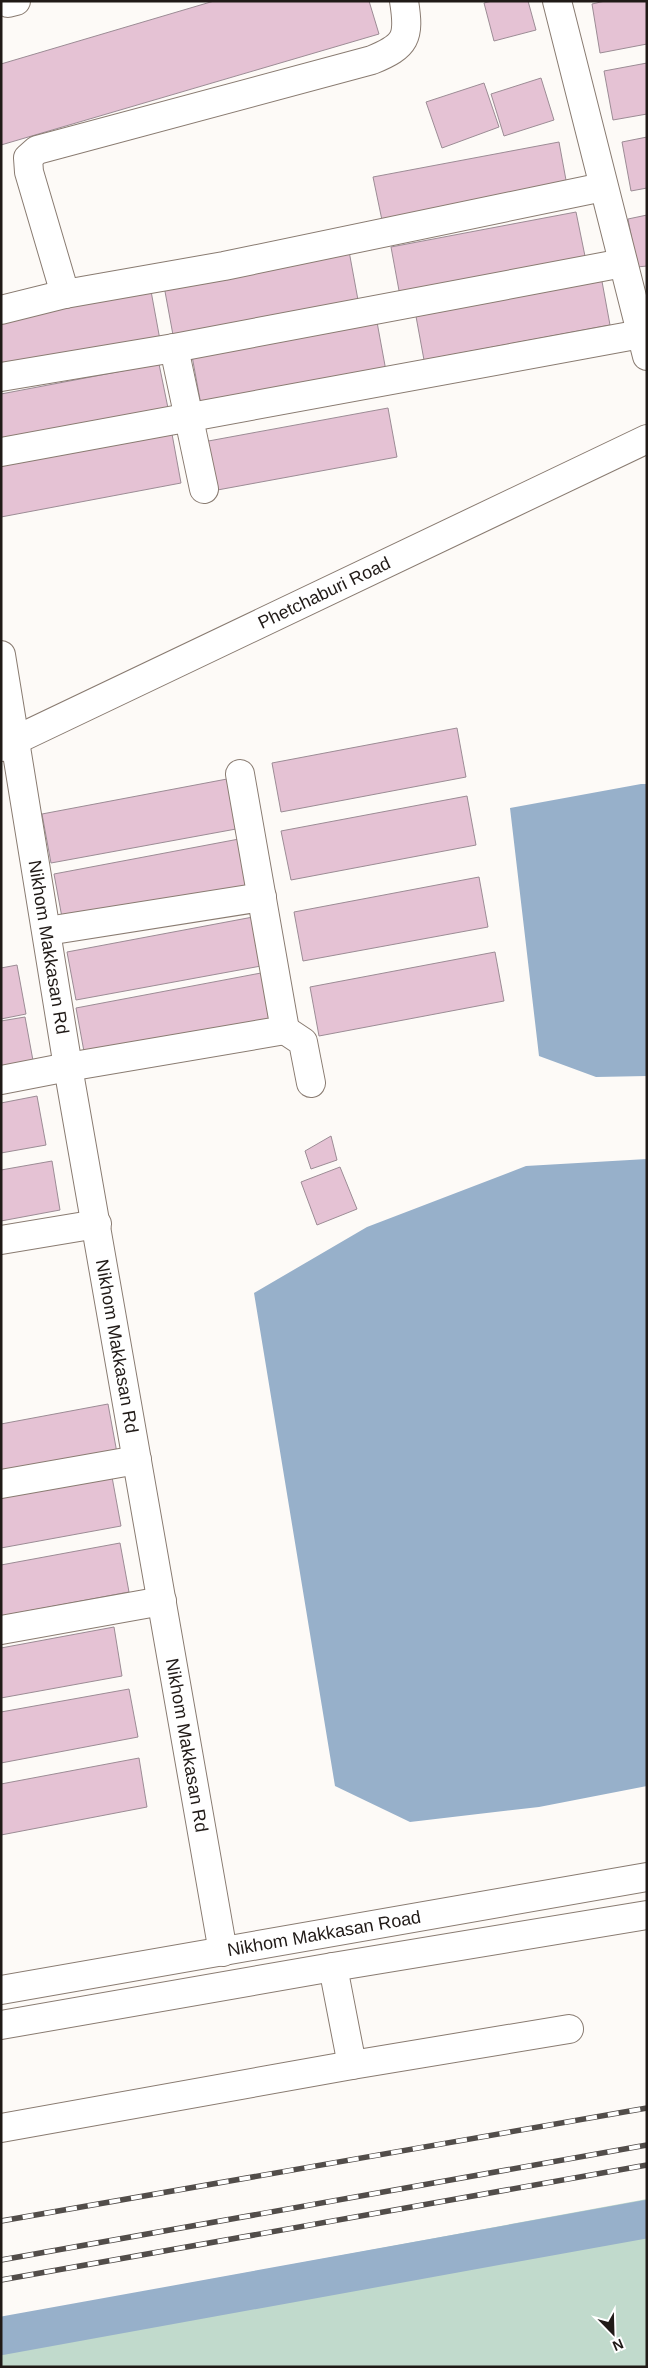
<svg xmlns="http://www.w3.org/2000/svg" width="648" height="2368" font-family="Helvetica,sans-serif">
<rect width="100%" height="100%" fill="#fdfaf7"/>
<path fill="#c1dacc" d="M647 2199V2367H1V2318Z"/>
<path fill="#97b0ca" d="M641 784H647V1076L596 1077 539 1056 510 808Z
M647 1159V1786L539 1807 410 1822 335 1786 254 1293 367 1227 526 1166Z"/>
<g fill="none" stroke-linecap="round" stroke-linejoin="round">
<path stroke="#97b0ca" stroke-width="38" d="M1 2336 647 2219"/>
</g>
<path fill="#e5c2d4" stroke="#9c8c95" d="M214 1H369L379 34 1 145V64Z
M492 1H528L536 30 494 41 484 3Z
M605 1H647V44L600 53 592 4Z
M647 63V114L613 120 604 71Z
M541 78 554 120 504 136 491 94Z
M484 83 499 127 442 148 426 102Z
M647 137V188L631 191 622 142Z
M559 142 568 191 383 225 373 177Z
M576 212 586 261 400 296 391 247Z
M647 215V266L637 267 628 219Z
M349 251 358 300 173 335 164 286Z
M601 276 610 325 424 360 415 311Z
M151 291 160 340 1 370V319Z
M377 322 386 371 201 405 192 356Z
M159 364 169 413 1 444V394Z
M388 408 397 457 212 491 203 442Z
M172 434 181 483 1 517V466Z
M457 728 466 777 281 812 272 763Z
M227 779 236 829 51 863 42 814Z
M467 796 476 845 291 880 281 831Z
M239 839 249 888 63 923 54 874Z
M479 877 488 927 303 961 294 912Z
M253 917 261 966 76 1000 67 952Z
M495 952 504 1001 319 1036 310 987Z
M17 965 26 1014 1 1019V968Z
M261 973 270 1022 85 1057 76 1008Z
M25 1017 34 1066 1 1072V1021Z
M37 1096 46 1145 1 1153V1103Z
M331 1136 337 1160 311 1169 305 1151Z
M52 1161 60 1210 1 1221V1170Z
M340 1167 357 1209 317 1225 301 1182Z
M108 1404 117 1453 1 1474V1424Z
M112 1477 121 1526 1 1548V1498Z
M120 1543 129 1592 1 1616V1565Z
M114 1627 122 1676 1 1698V1648Z
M129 1689 138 1737 1 1763V1712Z
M139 1758 147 1807 1 1835V1784Z"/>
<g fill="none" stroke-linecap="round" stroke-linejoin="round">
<defs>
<g id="minor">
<path d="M557 1 647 356"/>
<path d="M8 3 16 1"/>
<path d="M65 294 29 172 28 158 37 150 372 60C406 46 410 38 404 1"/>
<path d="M1 310 65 294 224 266 603 187"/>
<path d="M174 348 204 489"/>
<path d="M1 377 174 348 623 263"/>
<path d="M1 452 641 334"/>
<path id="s1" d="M1 655 68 1067 223 1952"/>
<path d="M47 931 262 897"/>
<path d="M285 1030 303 1042 311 1083"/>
<path d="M1 1080 68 1067 285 1030 240 774"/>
<path d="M1 1240 97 1224"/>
<path d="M1 1484 137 1460"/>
<path d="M1 1630 162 1601"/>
<path d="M333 1967 352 2065 569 2029"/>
<path id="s2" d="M1 1990 647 1877"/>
<path d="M1 2025 333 1967 647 1915"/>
<path d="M1 2128 352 2065"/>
</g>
<g id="major">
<path id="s3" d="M1 747 647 439"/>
</g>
</defs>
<use href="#minor" stroke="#897b71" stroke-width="30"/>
<use href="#major" stroke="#897b71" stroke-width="30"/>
<use href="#minor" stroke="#fff" stroke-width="28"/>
<use href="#major" stroke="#fff" stroke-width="28"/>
<defs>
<path id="rail" d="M1 2221 647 2108
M1 2260 647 2145
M1 2280 647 2165"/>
</defs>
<use href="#rail" stroke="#524d4a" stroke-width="5.5"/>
<use href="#rail" stroke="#fff" stroke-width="4" stroke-dasharray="11" stroke-linecap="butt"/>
</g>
<g text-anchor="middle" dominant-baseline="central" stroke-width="4" stroke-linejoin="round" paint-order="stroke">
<g font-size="18" fill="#201a17" stroke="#fff">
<text stroke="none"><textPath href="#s3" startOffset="358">Phetchaburi Road</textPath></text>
<text stroke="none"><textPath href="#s1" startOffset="296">Nikhom Makkasan Rd</textPath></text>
<text stroke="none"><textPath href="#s1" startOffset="701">Nikhom Makkasan Rd</textPath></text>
<text stroke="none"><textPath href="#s1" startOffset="1106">Nikhom Makkasan Rd</textPath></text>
<text stroke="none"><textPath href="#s2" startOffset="328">Nikhom Makkasan Road</textPath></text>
</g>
</g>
<rect width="648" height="2368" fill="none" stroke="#201a17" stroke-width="5"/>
<g transform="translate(613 2333) rotate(157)" stroke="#ffffff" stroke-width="4" paint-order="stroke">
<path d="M0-4L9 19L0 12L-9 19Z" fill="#201a17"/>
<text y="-8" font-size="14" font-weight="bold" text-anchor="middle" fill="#201a17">N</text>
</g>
</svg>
